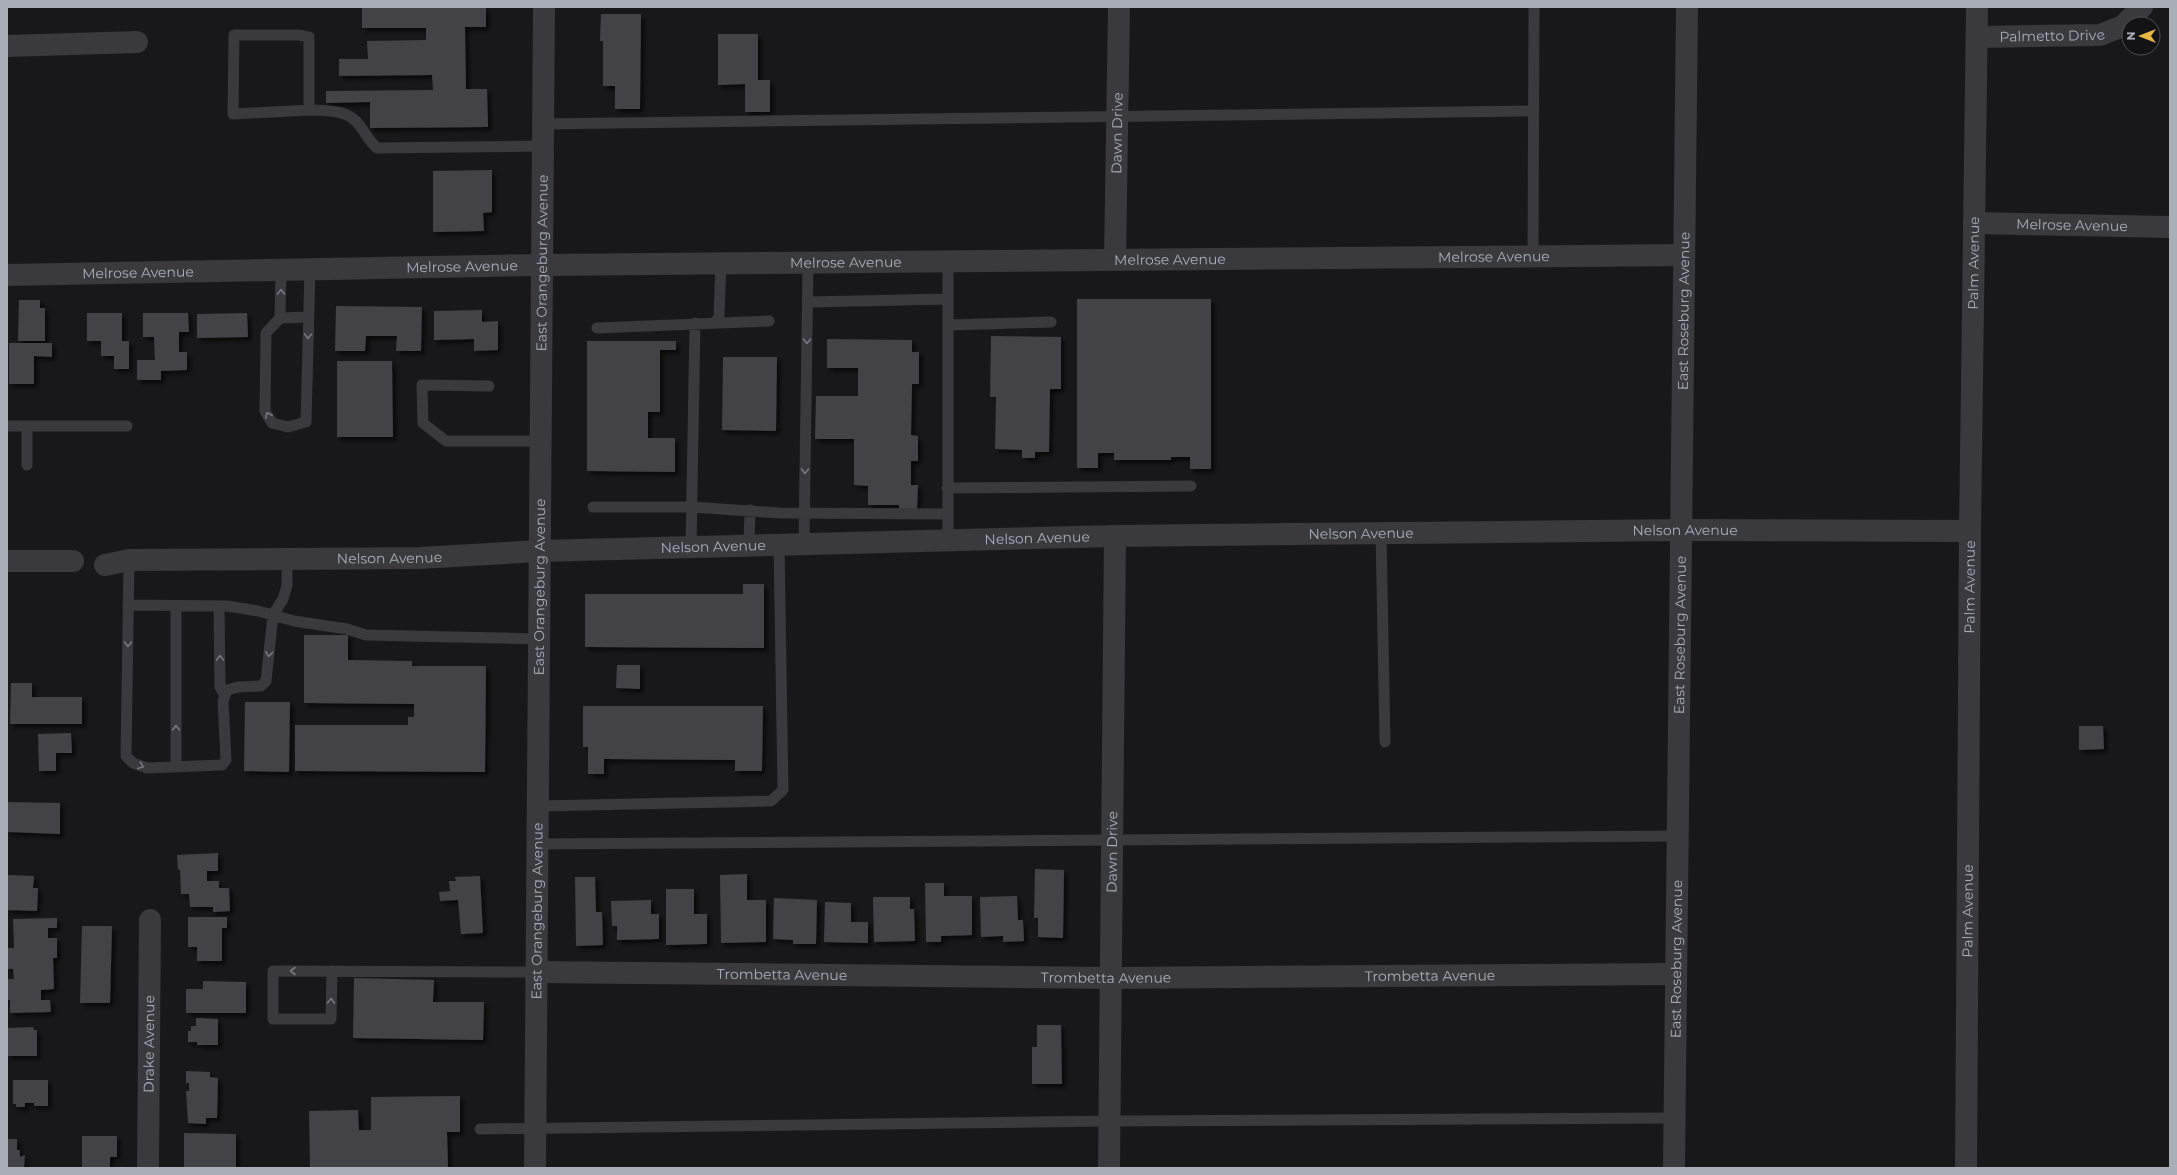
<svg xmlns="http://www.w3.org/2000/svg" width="2177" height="1175" font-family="Montserrat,sans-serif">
<defs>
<filter id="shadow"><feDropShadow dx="3.5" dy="3.5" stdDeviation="2" flood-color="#0009"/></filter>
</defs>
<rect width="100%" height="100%" fill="#181719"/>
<path fill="#424346" filter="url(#shadow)" d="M362 7H486V27H465L466 89H487L488 127 370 128V102L326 103V91L433 90 432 75 339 76V59H368L367 41 426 40V28H362Z
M601 14H641L640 109H615V86H603V41H600Z
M718 34H758V80H770V112H745V84L718 85Z
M492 170V212L483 213 484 231 433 232V171Z
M1077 299H1211V469H1190V457H1171V460H1114V453H1098V468H1077Z
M19 300H40V308H45V341H18Z
M336 306 422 307 421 351H396L397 336H366L365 351H335Z
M482 310V322L498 321V350L474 351V339L434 340V311Z
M87 313H122V341H129V369H114V356H101V341H87Z
M143 313H188L189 332H179V352H187V370L161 371V380H137V360H155L154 337H143Z
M247 313 248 337 197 338V314Z
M991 336 1061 337V389H1050L1049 452H1035V458H1022V450L995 449 996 397H990Z
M827 339 912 340V352H919V384H912L911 435 918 436V461H911V485H918L917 512H899V505H868V486L854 485V439H815L816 396H858V368H827Z
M587 341H676V350H660V412H648V438H675V472L587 471Z
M9 343H52V357L34 356V384H9Z
M723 357H777L776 431 722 430Z
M337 361H392L393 437H337Z
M743 584H764V648L585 647V594H743Z
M304 635H348V660L412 661V666H486L485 772 295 771V725H408V717H414V704L304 703Z
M617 665H640V689L616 688Z
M11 683H32V697H82V724H10Z
M245 702H290L289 772 244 771Z
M583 706H763L762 771H735V760L604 759V774H588V747H583Z
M2079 726H2103L2104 749 2079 750Z
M71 733 72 753H56V771H39L38 734Z
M7 802 60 803V834L7 832Z
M218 853V871H207V881H219V888H229L230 911 213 912V907H190L189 894H181L180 869 178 870 177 855Z
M1035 869 1064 870 1063 938 1038 937V918H1034Z
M747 874V900H766V942L721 943 720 875Z
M7 875 34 876 33 888H38L37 911 7 910Z
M480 876 483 933 461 934 458 900 440 901 439 892 450 891 449 881H456L455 877Z
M575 877H595L596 912H602L603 945 576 946Z
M925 883H944V896H972V935L941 936V942H926Z
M666 889H694V914H707V944L666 945Z
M1017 896 1018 920H1023L1024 941 1003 942V936L981 937 980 897Z
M873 897H910V909H914L915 941 874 942Z
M774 898 817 900 816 944H793V940L773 939Z
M651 900V914H659V939L617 940V926H612L611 901Z
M825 902 851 903V922H868V943L824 942Z
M188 917H227V928H222V961H197V947H188Z
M57 918V928H48V938H57V958H53L54 989 41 990V1000H50L51 1012 10 1013V1000H7V979H14L13 969H7V948H14L13 919Z
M82 926H112L110 1003H80Z
M354 978 434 980 433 1002H484L483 1040 353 1038Z
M203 981 246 982V1013H186V989H203Z
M196 1018 218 1019V1045H197V1042H188V1031H191V1026H196Z
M1037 1025H1061L1062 1084H1032V1047H1037Z
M33 1027 34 1030H37V1056H7V1028Z
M186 1071 210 1072V1077L218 1078 217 1118H206V1124L188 1123 186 1091H189V1083H186Z
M13 1080H48V1106H34V1103H25V1107H16V1104H13Z
M460 1096V1132H447L448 1168H310L309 1111 358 1110 359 1130H371V1097Z
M184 1133 236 1134V1168H184Z
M82 1136H117V1157H110V1168H82Z
M7 1139H17V1150H20V1157L25 1155 24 1168H7Z"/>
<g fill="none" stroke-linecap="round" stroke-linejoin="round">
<path stroke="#39393e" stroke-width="11" d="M309 110 233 114 234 35H298L309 37V110C327 111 349 109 360 126 366 134 369 141 377 148L542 146
M542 124 1533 111
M1533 256 1534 7
M281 270 280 318 266 333 265 411 272 423 288 427 306 422 310 269
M808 302 948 299
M280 318 309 317
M716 322 719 316 721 263
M948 325 1051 322
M597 328 769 321
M489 386 422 385 423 423 446 441H540
M7 426H127
M27 426V465
M947 488 1191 486
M593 507H692L779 513 947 514
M1381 533 1385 742
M948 540V261
M804 544 808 262
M749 546 750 510
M691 547 695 323
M129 560 126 756 133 763 147 768 222 765 226 760 223 701 227 690 238 687 261 686 266 681 273 615 283 599 287 585V559
M128 605 227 606 258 611 294 621 347 629 366 635 539 639
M176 606V767
M219 606 220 687 225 696
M538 806 771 801 783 790 779 545
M538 844C917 842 1297 836 1677 836
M332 971 331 1019H273V971L537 972
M480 1129 1109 1121 1674 1118"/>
<g stroke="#39393e" stroke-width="22">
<path id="s1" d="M1977 37 2100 35 2123 26 2142 7"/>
<path d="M7 46 137 42"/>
<path id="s2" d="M1974 223 2170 227"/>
<path id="s3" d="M1115 259 1119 7"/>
<path id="s4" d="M7 275 541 265 1684 255"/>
<path d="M7 561H73"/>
<path id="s5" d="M105 565 129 560 420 558 539 551 1115 536 1680 530 1970 531"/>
<path id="s6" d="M537 972 1111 978 1675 974"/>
<path id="s7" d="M148 1168 150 920"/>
<path id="s8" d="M1109 1168 1115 536"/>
<path id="s9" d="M1674 1168 1687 7"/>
<path id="s10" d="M1966 1168 1970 531 1977 7"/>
</g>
<path stroke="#39393e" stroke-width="22" id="s11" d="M535 1168 544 7"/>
</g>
<defs><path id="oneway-chevron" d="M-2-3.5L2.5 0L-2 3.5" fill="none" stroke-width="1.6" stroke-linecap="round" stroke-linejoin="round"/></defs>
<g stroke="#777981">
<use href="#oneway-chevron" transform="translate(281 292) rotate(-89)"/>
<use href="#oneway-chevron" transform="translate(308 336) rotate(92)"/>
<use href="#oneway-chevron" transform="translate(807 341) rotate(91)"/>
<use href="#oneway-chevron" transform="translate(268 415) rotate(-115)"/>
<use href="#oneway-chevron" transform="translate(805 471) rotate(91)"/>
<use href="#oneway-chevron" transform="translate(128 644) rotate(91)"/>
<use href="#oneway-chevron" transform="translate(269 654) rotate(96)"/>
<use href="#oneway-chevron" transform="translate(220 658) rotate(-91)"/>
<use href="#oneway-chevron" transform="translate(176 728) rotate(-90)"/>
<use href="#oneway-chevron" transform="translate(141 766) rotate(20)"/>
<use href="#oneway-chevron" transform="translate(293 971) rotate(-180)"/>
<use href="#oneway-chevron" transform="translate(331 1001) rotate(-89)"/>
</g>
<g text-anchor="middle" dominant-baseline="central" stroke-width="3" stroke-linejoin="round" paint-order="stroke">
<g font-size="14" fill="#aaaeb8" stroke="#131214">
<text stroke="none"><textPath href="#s1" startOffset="75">Palmetto Drive</textPath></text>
<text stroke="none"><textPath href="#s3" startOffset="126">Dawn Drive</textPath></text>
<text stroke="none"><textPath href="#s2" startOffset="98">Melrose Avenue</textPath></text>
<text stroke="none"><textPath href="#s4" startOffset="1487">Melrose Avenue</textPath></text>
<text stroke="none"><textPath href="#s4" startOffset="1163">Melrose Avenue</textPath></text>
<text stroke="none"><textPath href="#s4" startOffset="839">Melrose Avenue</textPath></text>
<text stroke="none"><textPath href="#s11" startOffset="905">East Orangeburg Avenue</textPath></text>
<text stroke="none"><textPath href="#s10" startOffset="905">Palm Avenue</textPath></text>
<text stroke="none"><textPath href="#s4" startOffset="455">Melrose Avenue</textPath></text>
<text stroke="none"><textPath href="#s4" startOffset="131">Melrose Avenue</textPath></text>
<text stroke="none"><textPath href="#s9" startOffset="857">East Roseburg Avenue</textPath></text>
<text stroke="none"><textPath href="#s5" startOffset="1581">Nelson Avenue</textPath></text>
<text stroke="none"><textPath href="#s5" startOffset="1257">Nelson Avenue</textPath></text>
<text stroke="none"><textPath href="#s5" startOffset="933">Nelson Avenue</textPath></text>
<text stroke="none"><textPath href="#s5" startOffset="609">Nelson Avenue</textPath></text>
<text stroke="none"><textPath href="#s5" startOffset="285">Nelson Avenue</textPath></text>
<text stroke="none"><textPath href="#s11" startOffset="581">East Orangeburg Avenue</textPath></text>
<text stroke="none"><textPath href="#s10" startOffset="581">Palm Avenue</textPath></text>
<text stroke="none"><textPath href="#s9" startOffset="533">East Roseburg Avenue</textPath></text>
<text stroke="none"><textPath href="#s8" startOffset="316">Dawn Drive</textPath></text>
<text stroke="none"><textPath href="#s11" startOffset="257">East Orangeburg Avenue</textPath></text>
<text stroke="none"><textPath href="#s10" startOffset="257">Palm Avenue</textPath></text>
<text stroke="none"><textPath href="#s9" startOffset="209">East Roseburg Avenue</textPath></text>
<text stroke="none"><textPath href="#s6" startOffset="245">Trombetta Avenue</textPath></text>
<text stroke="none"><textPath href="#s6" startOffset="893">Trombetta Avenue</textPath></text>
<text stroke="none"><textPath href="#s6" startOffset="569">Trombetta Avenue</textPath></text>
<text stroke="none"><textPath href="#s7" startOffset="124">Drake Avenue</textPath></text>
</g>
</g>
<rect width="2177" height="1175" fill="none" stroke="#aaaeb8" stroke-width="16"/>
<g transform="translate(2141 36) rotate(270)"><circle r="19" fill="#131214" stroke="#4f5056"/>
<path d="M0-3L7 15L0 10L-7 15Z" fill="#e8b741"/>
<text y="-6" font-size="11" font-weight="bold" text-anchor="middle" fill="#aaaeb8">N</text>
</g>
</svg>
